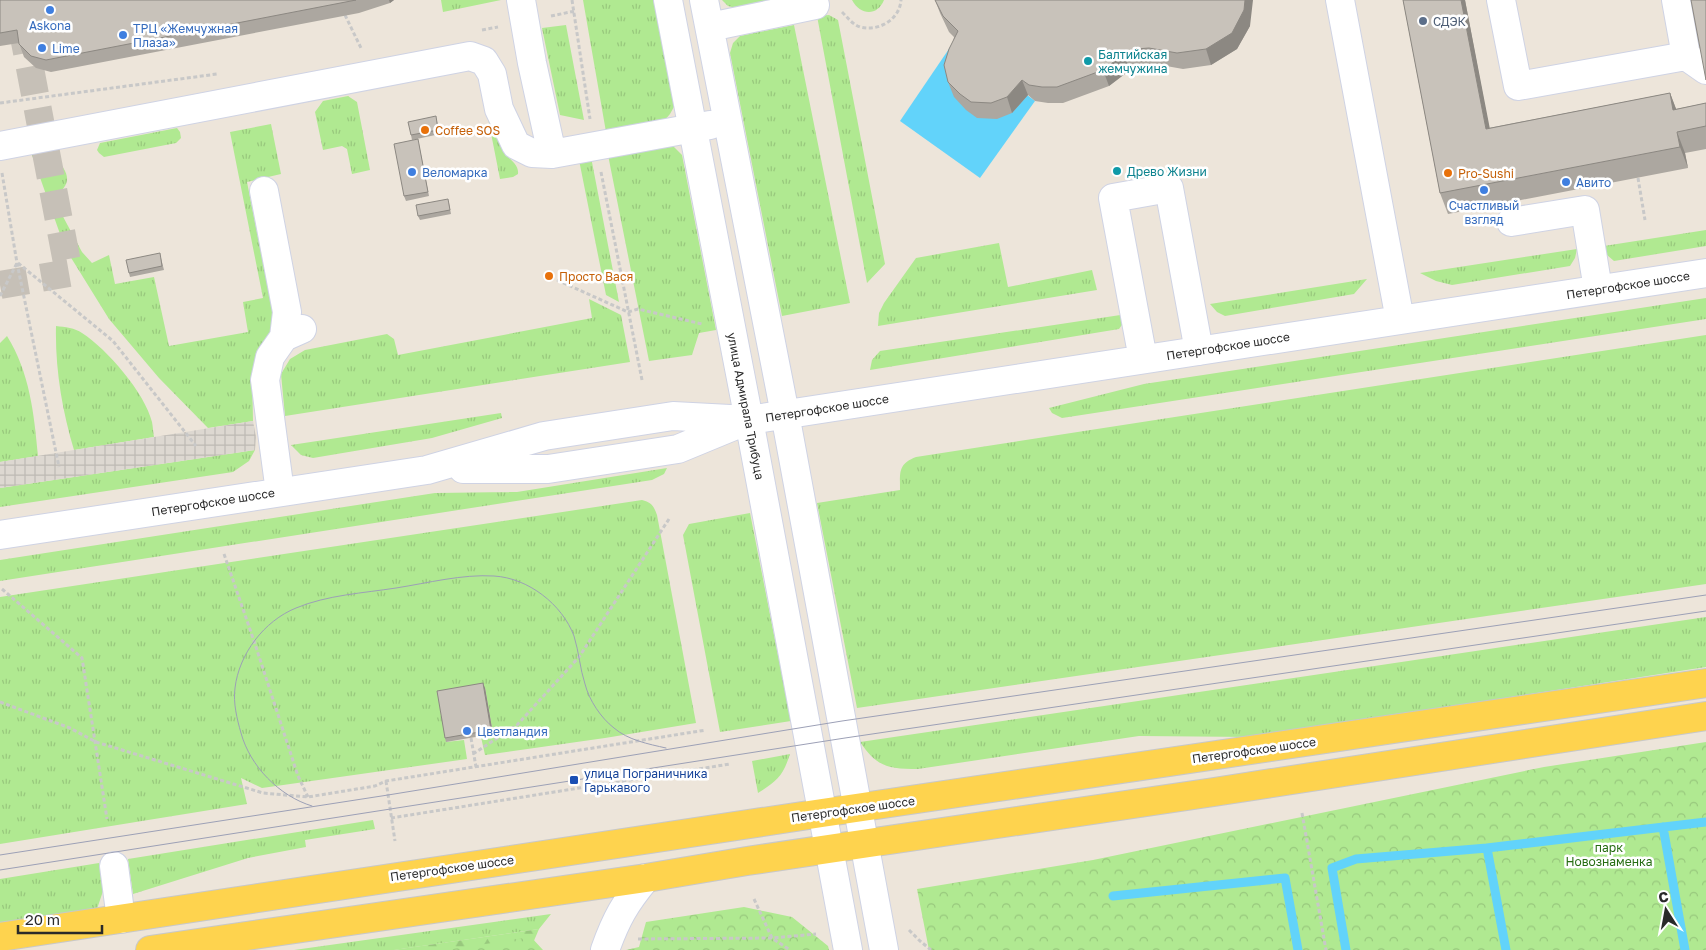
<svg xmlns="http://www.w3.org/2000/svg" width="1706" height="950" font-family="'Golos Text',sans-serif">
<defs>
<pattern id="grass-tufts" width="24" height="20" patternUnits="userSpaceOnUse" patternTransform="scale(1.25)"><rect width="24" height="20" fill="#b0e991"/><path d="M3 7l-1-3M5 7V3M7 7l1-3M15 17l-1-3M17 17v-4M19 17l1-3" fill="none" stroke="#98c87d"/></pattern>
<pattern id="forest-firs" width="22" height="20" patternUnits="userSpaceOnUse" patternTransform="scale(1.25)"><rect width="22" height="20" fill="#b0e991"/><path d="M5 1l3.5 6h-7zM16 11l3.5 6h-7z" fill="#98c87d"/></pattern>
<pattern id="park-crowns" width="20" height="18" patternUnits="userSpaceOnUse" patternTransform="scale(1.25)"><rect width="20" height="18" fill="#b0e991"/><path d="M2 6a3 3 0 1 1 6 0M12 15a3 3 0 1 1 6 0" fill="none" stroke="#98c87d"/></pattern>
<pattern id="plaza-grid" width="8" height="8" patternUnits="userSpaceOnUse" patternTransform="scale(1.25)"><rect width="8" height="8" fill="#ddd8d1"/><path d="M0 4h8M4 0v8" fill="none" stroke="#bebab4"/></pattern>
</defs>
<rect width="100%" height="100%" fill="#ede5da"/>
<path fill="url(#grass-tufts)" d="M441 0H501L443 12Z
M583 0H654L675 105 670 114 664 121 606 132Z
M722 0H779L736 8 728 6Z
M852 0H884C877 17 860 15 852 0Z
M829 15 838 20 885 264 867 283 817 16Z
M566 25 584 120 560 115 542 28Z
M794 25 850 303 782 316 730 53 733 43 740 36Z
M348 96 357 102 370 170 352 174 347 149 342 146 323 150 315 112 323 101Z
M489 112C493 127 496 141 506 154 511 161 519 165 518 174L513 177 500 179 487 113Z
M271 124 281 174 247 182 275 323 252 373 253 421 208 428 159 378 109 319 65 248 32 155H54C68 173 75 182 53 198L82 252 92 263 109 255 115 284 154 277 169 346 248 332 243 302 263 298 230 132Z
M177 128 180 132 181 138 176 143 104 157 99 153 97 150 100 143Z
M663 144 674 147 682 155 716 330 699 333 692 355 649 361 608 155Z
M591 157 619 302 606 295 579 160Z
M1706 230V246L1614 261 1607 255 1604 246Z
M999 243 1008 287 1092 270 1097 290 878 326 879 313 884 303 916 258Z
M1577 249 1575 258 1570 266 1452 285 1436 281 1420 273Z
M1367 279 1354 294 1225 316 1217 312 1210 304Z
M1706 298V319L1062 418 1052 413 1049 408 1144 384Z
M589 299 621 315 630 362 285 416 281 374 290 359 305 350 387 334 394 339 398 355 592 318Z
M1127 314 1124 322 1119 329 870 370 872 360 880 351Z
M56 326C65 327 75 328 82 333 107 349 145 393 152 422 153 427 153 432 154 437L74 450C62 410 55 368 56 326Z
M1706 335V584L857 708 817 503 900 490C900 472 898 464 916 457Z
M7 336C30 373 34 414 38 456L0 462V343Z
M501 413 502 418 432 438 313 458 301 455 291 445Z
M255 450 249 461 233 472 0 507V488Z
M667 468 664 474 652 480 0 581V560L435 493 517 492Z
M642 500C651 502 654 506 657 515L696 723 605 738 485 755 481 737 493 734 485 688 446 742 464 740 467 759 262 788 241 778 247 804 0 844V597Z
M750 513 791 721 720 732 683 535 689 524Z
M1706 617V667L1252 737 1139 736 918 769C888 769 877 767 860 742Z
M790 754C783 776 777 781 758 793L752 761Z
M373 820 375 829 305 840 306 847 248 858 133 894 128 859Z
M99 863 103 891 97 909 0 923V879Z
M551 914 539 929 394 950H294Z"/>
<path fill="url(#forest-firs)" d="M539 929 530 950H393Z"/>
<path fill="url(#park-crowns)" d="M1706 742V950H929L917 889 1093 860 1544 767Z
M744 907 792 917 828 946 829 950H626L639 947 646 922Z
M531 937 543 950H445Z"/>
<path fill="url(#plaza-grid)" d="M253 421 256 437 255 450 0 488V462Z"/>
<path fill="#62d3fa" d="M955 40 1035 101 980 178 900 121Z"/>
<g fill="none" stroke-linecap="round" stroke-linejoin="round">
<path stroke="#62d3fa" stroke-width="9" d="M1663 827 1685 950
M1487 848 1506 950
M1113 896 1285 878 1298 950
M1346 950 1332 868 1356 859 1487 848 1706 822"/>
<path stroke="#c6c0b7" stroke-width="28" stroke-dasharray="28 14" stroke-linecap="butt" d="M0 285 69 273 17 0"/>
<defs>
<path id="minor" d="M521 0 532 63 552 154
M668 0 749 420 848 950
M704 0 785 414 884 950
M1340 0 1400 320
M1501 0 1518 86 1686 56 1706 70
M1676 0 1686 56
M710 27 815 5
M0 146 470 56 484 61 492 74 499 109 516 145 532 153 552 154 710 125
M264 191 287 312 284 337
M1511 222 1585 210 1598 289
M1143 359 1113 198 1169 188 1199 351
M463 469H548L678 449 741 423
M280 492 265 380 270 357 284 337 302 329
M0 535 427 470 544 436 673 416 749 420 1706 273
M114 866 121 919
M605 950C616 919 625 903 646 878"/>
<path id="major" d="M0 937 822 813 1706 683
M150 950 646 878 747 861 1214 792 1706 716"/>
</defs>
<use href="#minor" stroke="#cfd3e4" stroke-width="30"/>
<use href="#major" stroke="#c8c8c8" stroke-width="30"/>
<path stroke="#c8c8c8" stroke-width="3" stroke-dasharray="4 2.5" stroke-linecap="butt" d="M572 0 590 119
M842 12C848 18 852 24 860 27 879 32 900 19 901 0
M345 15 361 48
M551 16 575 11
M482 30 498 27
M0 103 217 74
M601 172 642 380
M2 173 17 263 59 467
M1638 178 1645 220
M18 263 113 341 196 446
M557 280 628 312 638 309 702 324
M0 296 17 263
M224 554 254 641 298 776 308 797
M2 589 82 658 107 819
M0 702 70 728 96 742 263 793 308 797 375 786 386 781 706 730
M471 738 476 767
M473 754 517 725 579 657 669 519
M386 781 395 841
M1302 813 1326 950
M391 818 730 764
M754 899 772 938 790 950
M909 930 920 941 931 950
M638 939 772 938 816 934"/>
<use href="#minor" stroke="#fff" stroke-width="28"/>
<use href="#major" stroke="#fed34e" stroke-width="28"/>
<path stroke="#9ca0b6" stroke-width="1" d="M312 806C279 796 250 766 241 733 237 719 233 703 235 688 239 654 264 621 296 608 327 595 364 593 396 588 428 583 462 574 494 576 528 578 562 604 574 636 579 652 580 669 585 684 589 700 601 718 614 728 628 740 648 744 666 748
M0 855 388 795 842 721 1706 595
M0 870 845 738 1706 611"/>
</g>
<path fill="#aca7a0" d="M0 0H394L390 3 359 13 51 72 36 68 24 57 19 43 0 46Z
M935 0 1250 26 1237 49 1211 65 1183 69 1155 64 1141 65 1130 70 1109 86 1063 103H1048L1035 101 1028 95 1012 113 997 119 977 118 966 110 954 97 948 82 954 37 949 32 940 13Z
M1403 0H1465L1489 128 1670 93 1676 109 1706 103V149L1685 153 1688 168 1448 214 1440 193Z
M437 121 440 134 412 140 411 135Z
M419 144 429 196 406 201 404 196Z
M449 203 451 214 420 220 418 216Z
M161 258 164 270 130 277 129 273Z
M485 688 493 734 446 742 445 738Z"/>
<path fill="#8c8882" d="M389 0H394L390 3Z
M1245 0H1253L1250 26 1237 49 1211 65 1206 49Z
M1461 0H1465L1494 150 1486 129Z
M1124 54 1130 70 1109 86 1103 70Z
M1022 80 1028 95 1012 113 1007 97Z
M1670 93 1678 114 1673 110Z
M1677 132 1685 153 1688 168 1680 147Z
M483 683 485 688 493 734 491 730Z"/>
<path fill="#c8c2ba" stroke="#8c8882" d="M0 0H356L46 60 31 56 19 44 17 30 0 33Z
M935 0H1245L1244 10 1232 33 1206 49 1177 53 1149 48 1136 49 1124 54 1103 70 1057 87H1042L1029 85 1022 80 1007 97 991 103 971 102 960 94 948 82 944 65 949 49 958 31 943 16Z
M1403 0H1461L1486 129 1670 93 1673 110 1706 103V126L1677 132 1680 147 1440 193Z
M1691 0H1706V80Z
M436 116 438 130 411 135 408 122Z
M418 139 428 192 404 196 394 144Z
M448 199 450 210 418 216 416 205Z
M160 253 162 266 129 273 126 260Z
M483 683 491 730 445 738 437 691Z"/>
<g fill="#3f7fe0" stroke="#fff" stroke-width="2">
<circle cx="50" cy="10" r="5"/>
<circle cx="123" cy="35" r="5"/>
<circle cx="42" cy="48" r="5"/>
<circle cx="412" cy="172" r="5"/>
<circle cx="1566" cy="182" r="5"/>
<circle cx="1484" cy="190" r="5"/>
<circle cx="467" cy="731" r="5"/>
</g>
<circle fill="#5c6f8a" stroke="#fff" stroke-width="2" cx="1423" cy="21" r="5"/>
<g fill="#0f9aa8" stroke="#fff" stroke-width="2">
<circle cx="1088" cy="61" r="5"/>
<circle cx="1117" cy="171" r="5"/>
</g>
<g fill="#e8710a" stroke="#fff" stroke-width="2">
<circle cx="425" cy="130" r="5"/>
<circle cx="1448" cy="173" r="5"/>
<circle cx="549" cy="276" r="5"/>
</g>
<rect fill="#1a4fb4" stroke="#fff" stroke-width="2" x="569" y="775" width="10" height="10" rx="2.5"/>
<g text-anchor="middle" dominant-baseline="central" stroke-width="5" stroke-linejoin="round" paint-order="stroke">
<g font-size="12" fill="#4e5e75" stroke="#fff" text-anchor="start">
<text x="1433" y="21">СДЭК</text>
</g>
<g font-size="12" fill="#366cbe" stroke="#fff" text-anchor="start">
<text x="50" y="25" text-anchor="middle">Askona</text>
<text x="133" y="28">ТРЦ «Жемчужная<tspan x="133" dy="14">Плаза»</tspan></text>
<text x="52" y="48">Lime</text>
<text x="422" y="172">Веломарка</text>
<text x="1576" y="182">Авито</text>
<text x="1484" y="205" text-anchor="middle">Счастливый<tspan x="1484" dy="14">взгляд</tspan></text>
<text x="477" y="731">Цветландия</text>
</g>
<g font-size="12" fill="#0d838f" stroke="#fff" text-anchor="start">
<text x="1098" y="54">Балтийская<tspan x="1098" dy="14">жемчужина</tspan></text>
<text x="1127" y="171">Древо Жизни</text>
</g>
<g font-size="12" fill="#c56008" stroke="#fff" text-anchor="start">
<text x="435" y="130">Coffee SOS</text>
<text x="1458" y="173">Pro-Sushi</text>
<text x="559" y="276">Просто Вася</text>
</g>
<g font-size="12" fill="#2a2a2a" stroke="#fff">
<text transform="translate(1628 285) rotate(-9)">Петергофское шоссе</text>
<text transform="translate(1228 346) rotate(-9)">Петергофское шоссе</text>
<text transform="translate(746 406) rotate(79)">улица Адмирала Трибуца</text>
<text transform="translate(827 408) rotate(-9)">Петергофское шоссе</text>
<text transform="translate(213 502) rotate(-9)">Петергофское шоссе</text>
<text transform="translate(1254 750) rotate(-8)">Петергофское шоссе</text>
<text transform="translate(853 809) rotate(-8)">Петергофское шоссе</text>
<text transform="translate(452 868) rotate(-8)">Петергофское шоссе</text>
</g>
<g font-size="12" fill="#164399" stroke="#fff" text-anchor="start">
<text x="584" y="773">улица Пограничника<tspan x="584" dy="14">Гарькавого</tspan></text>
</g>
<g font-size="12" fill="#276d13" stroke="#fff">
<text x="1609" y="847">парк<tspan x="1609" dy="14">Новознаменка</tspan></text>
</g>
</g>
<g transform="translate(1666 910) rotate(349)" stroke="#ffffff" stroke-width="4" paint-order="stroke">
<path d="M0-4L9 19L0 12L-9 19Z" fill="#2a2a2a"/>
<text y="-8" font-size="14" font-weight="bold" text-anchor="middle" fill="#2a2a2a">С</text>
</g>
<path d="M18 925v8h84v-8" fill="none" stroke="#2a2a2a" stroke-width="2.5"/>
<text x="25" y="925" font-size="15" fill="#2a2a2a" stroke="#ffffff" stroke-width="4" paint-order="stroke">20 m</text>
</svg>
